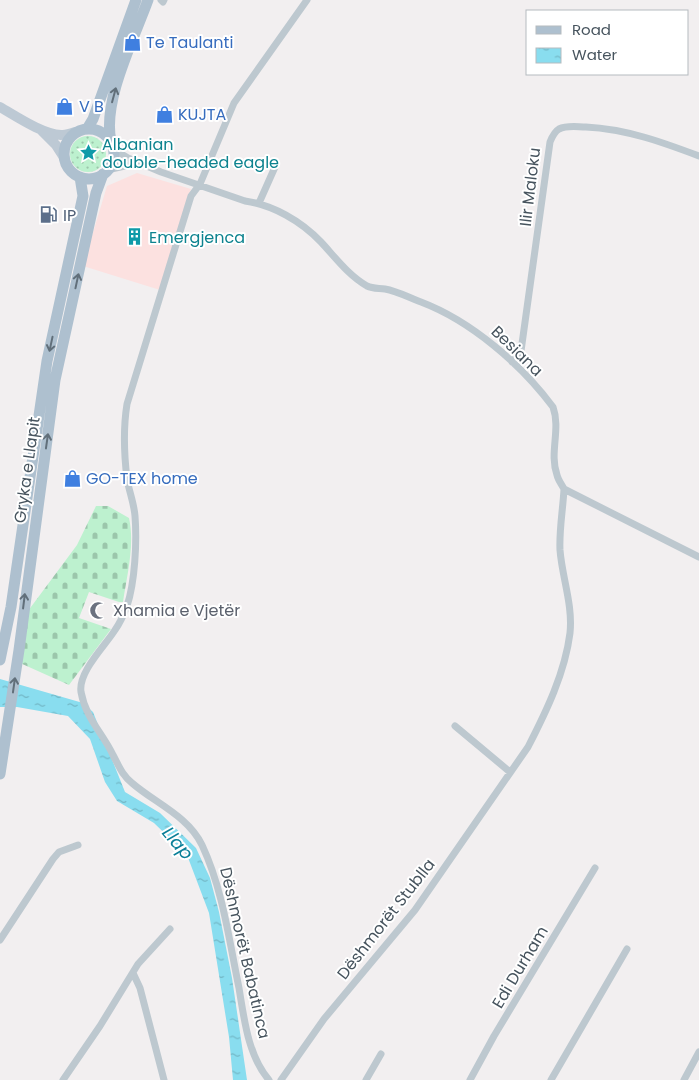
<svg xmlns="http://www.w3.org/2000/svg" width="699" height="1080" font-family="Poppins,sans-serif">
<defs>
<pattern id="grass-dots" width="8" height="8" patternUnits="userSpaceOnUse" patternTransform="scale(1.25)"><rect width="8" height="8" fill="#bdf1cf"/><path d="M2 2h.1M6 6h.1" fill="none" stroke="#9bc6ab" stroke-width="1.8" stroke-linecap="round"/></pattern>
<pattern id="cemetery-stones" width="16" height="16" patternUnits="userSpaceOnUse" patternTransform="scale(1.25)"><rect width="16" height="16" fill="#bdf1cf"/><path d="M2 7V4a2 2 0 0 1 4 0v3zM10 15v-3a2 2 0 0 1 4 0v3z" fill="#9bc6ab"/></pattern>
<pattern id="water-ripples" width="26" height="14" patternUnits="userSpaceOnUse" patternTransform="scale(1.25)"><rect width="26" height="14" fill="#89ddef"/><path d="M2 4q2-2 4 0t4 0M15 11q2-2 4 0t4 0" fill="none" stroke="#72b6c5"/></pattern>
</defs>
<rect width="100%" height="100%" fill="#f2eff0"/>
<path fill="#fce1e0" d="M137 173 191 189 160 290 83 266 107 186Z"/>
<path fill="url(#grass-dots)" d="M70 154a18 18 0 1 1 36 0a18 18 0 1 1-36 0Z"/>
<path fill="url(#cemetery-stones)" d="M96 506H108L129 518C135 545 127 575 123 602H119L89 592 79 618 111 629 69 685 20 663 25 615 77 545Z"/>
<path fill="url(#water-ripples)" d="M0 679 83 703 93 712 125 792 160 813 196 848 210 878 219 912 232 978 247 1080H233L229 1037 209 913 187 855 154 823 117 801 105 782 90 739 68 716 17 707H0Z"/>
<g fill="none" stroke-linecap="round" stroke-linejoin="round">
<path stroke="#bdc8cf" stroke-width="7" d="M161 0 163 2 164 0
M113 149 128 158 161 172 245 201C273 205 301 221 321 242 335 257 348 275 367 286 373 289 379 288 385 289 397 291 410 298 421 302 471 321 521 364 553 407 561 429 549 453 557 475 558 480 562 485 564 489L699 557
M107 170 138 163
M259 203 275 167
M512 362 521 351 550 142C552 137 554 132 559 129 567 125 577 127 586 127 626 129 662 142 699 156
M455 726 510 772
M0 940 53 859 59 852 78 845
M133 973 140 988 164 1080
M63 1080 100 1026 138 964 170 929
M269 1080C248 1056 244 1018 239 988 229 940 223 890 202 845 188 816 155 803 132 783 122 775 119 766 113 755 102 732 86 719 81 692 78 672 105 646 115 630 120 623 124 614 127 606 135 582 137 542 135 516 134 503 129 491 127 479 124 454 123 429 127 404L191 196 200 184 234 103 307 0
M281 1080 324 1019 415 910 528 747C546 712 565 673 570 633 573 605 562 577 560 550 559 530 563 509 564 489
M366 1080 381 1054
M470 1080 494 1036 595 868
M551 1080 627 949
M684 1080 699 1052"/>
<path stroke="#bdc9d4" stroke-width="10" d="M0 107C16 116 42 134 61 135 66 135 71 133 76 132
M42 131 56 145 65 159"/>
<path stroke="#aec0cf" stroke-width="11" d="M87 129 93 119 136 0
M64 154a25 25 0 1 1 50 0a25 25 0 1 1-50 0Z
M111 141C102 101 134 39 148 0
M0 660 11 607 47 361 83 196 80 177
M0 774 19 650 55 380 96 193 103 174"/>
</g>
<defs><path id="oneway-shaft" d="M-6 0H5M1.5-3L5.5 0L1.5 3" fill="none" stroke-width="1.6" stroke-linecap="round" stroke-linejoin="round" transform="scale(1.25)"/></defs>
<g stroke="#616f7a">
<use href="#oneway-shaft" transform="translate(114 95) rotate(-75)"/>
<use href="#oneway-shaft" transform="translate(77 281) rotate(-78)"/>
<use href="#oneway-shaft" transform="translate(51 344) rotate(102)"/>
<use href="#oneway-shaft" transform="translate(47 441) rotate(-82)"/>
<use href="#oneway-shaft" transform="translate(24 601) rotate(-83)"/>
<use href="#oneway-shaft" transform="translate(14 685) rotate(-82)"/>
</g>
<defs>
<symbol id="shop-bare" viewBox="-9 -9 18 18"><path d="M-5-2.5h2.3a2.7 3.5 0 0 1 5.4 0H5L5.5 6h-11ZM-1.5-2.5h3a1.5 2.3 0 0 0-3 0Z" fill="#3f7fe0" stroke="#fff" stroke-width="2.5" paint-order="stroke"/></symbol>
<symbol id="sight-bare" viewBox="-9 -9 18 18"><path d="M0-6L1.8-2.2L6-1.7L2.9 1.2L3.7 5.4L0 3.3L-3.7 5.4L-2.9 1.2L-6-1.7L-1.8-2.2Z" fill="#0f9aa8" stroke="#fff" stroke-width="2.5" paint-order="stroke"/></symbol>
<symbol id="fuel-bare" viewBox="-9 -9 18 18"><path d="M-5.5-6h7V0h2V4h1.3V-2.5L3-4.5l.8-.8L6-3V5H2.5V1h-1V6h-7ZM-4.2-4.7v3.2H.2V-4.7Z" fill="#5c6f8a" stroke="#fff" stroke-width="2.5" paint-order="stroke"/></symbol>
<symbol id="building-bare" viewBox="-9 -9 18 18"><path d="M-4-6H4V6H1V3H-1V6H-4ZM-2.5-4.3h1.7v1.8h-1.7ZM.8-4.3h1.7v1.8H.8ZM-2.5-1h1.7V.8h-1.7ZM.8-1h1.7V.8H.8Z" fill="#0f9aa8" stroke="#fff" stroke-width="2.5" paint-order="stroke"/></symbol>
<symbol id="mosque-bare" viewBox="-9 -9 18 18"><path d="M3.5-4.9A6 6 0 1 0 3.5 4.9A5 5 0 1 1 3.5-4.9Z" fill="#6b7280" stroke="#fff" stroke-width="2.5" paint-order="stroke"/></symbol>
</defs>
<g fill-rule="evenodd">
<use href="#shop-bare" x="120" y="30" width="25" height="25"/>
<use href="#shop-bare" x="52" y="94" width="25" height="25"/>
<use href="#shop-bare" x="152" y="102" width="25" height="25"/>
<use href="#sight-bare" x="76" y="140" width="25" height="25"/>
<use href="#fuel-bare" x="36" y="202" width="25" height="25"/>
<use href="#building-bare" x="122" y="224" width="25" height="25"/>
<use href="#shop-bare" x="60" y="466" width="25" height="25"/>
<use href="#mosque-bare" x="86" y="598" width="25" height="25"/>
</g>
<g text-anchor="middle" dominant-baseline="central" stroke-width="4" stroke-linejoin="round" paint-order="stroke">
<g font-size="16" fill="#366cbe" stroke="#fff" text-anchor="start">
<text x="146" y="42">Te Taulanti</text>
<text x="79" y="106">V B</text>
<text x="178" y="114">KUJTA</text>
<text x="86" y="478">GO-TEX home</text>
</g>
<g font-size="16" fill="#0d838f" stroke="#fff" text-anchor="start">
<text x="102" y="144">Albanian<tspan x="102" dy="18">double-headed eagle</tspan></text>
<text x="149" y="237">Emergjenca</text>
</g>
<g font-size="16" fill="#47545e" stroke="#fff">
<text transform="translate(530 187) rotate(-83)">Ilir Maloku</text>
<text transform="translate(517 351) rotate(44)">Besiana</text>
<text transform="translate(27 470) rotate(-82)">Gryka e Llapit</text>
<text transform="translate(386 919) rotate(-52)">Dëshmorët Stublla</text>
<text transform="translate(245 953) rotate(77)">Dëshmorët Babatinca</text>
<text transform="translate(520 967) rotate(-59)">Edi Durham</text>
</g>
<g font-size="16" fill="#4e5e75" stroke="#fff" text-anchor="start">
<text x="63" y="215">IP</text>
</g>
<g font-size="16" fill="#5b616d" stroke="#fff" text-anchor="start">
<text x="113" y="610">Xhamia e Vjetër</text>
</g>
<g font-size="18" font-style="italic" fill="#097f98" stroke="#fff">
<text transform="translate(178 843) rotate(50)">Llap</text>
</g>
</g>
<rect x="526" y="10" width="162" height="65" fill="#ffffff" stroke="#b5bbbf"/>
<rect x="536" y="26" width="25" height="8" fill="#aec0cf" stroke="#b5bbbf"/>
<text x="572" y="35" font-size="15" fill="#47545e">Road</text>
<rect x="536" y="48" width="25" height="15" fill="url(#water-ripples)" stroke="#b5bbbf"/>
<text x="572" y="60" font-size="15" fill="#47545e">Water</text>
</svg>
